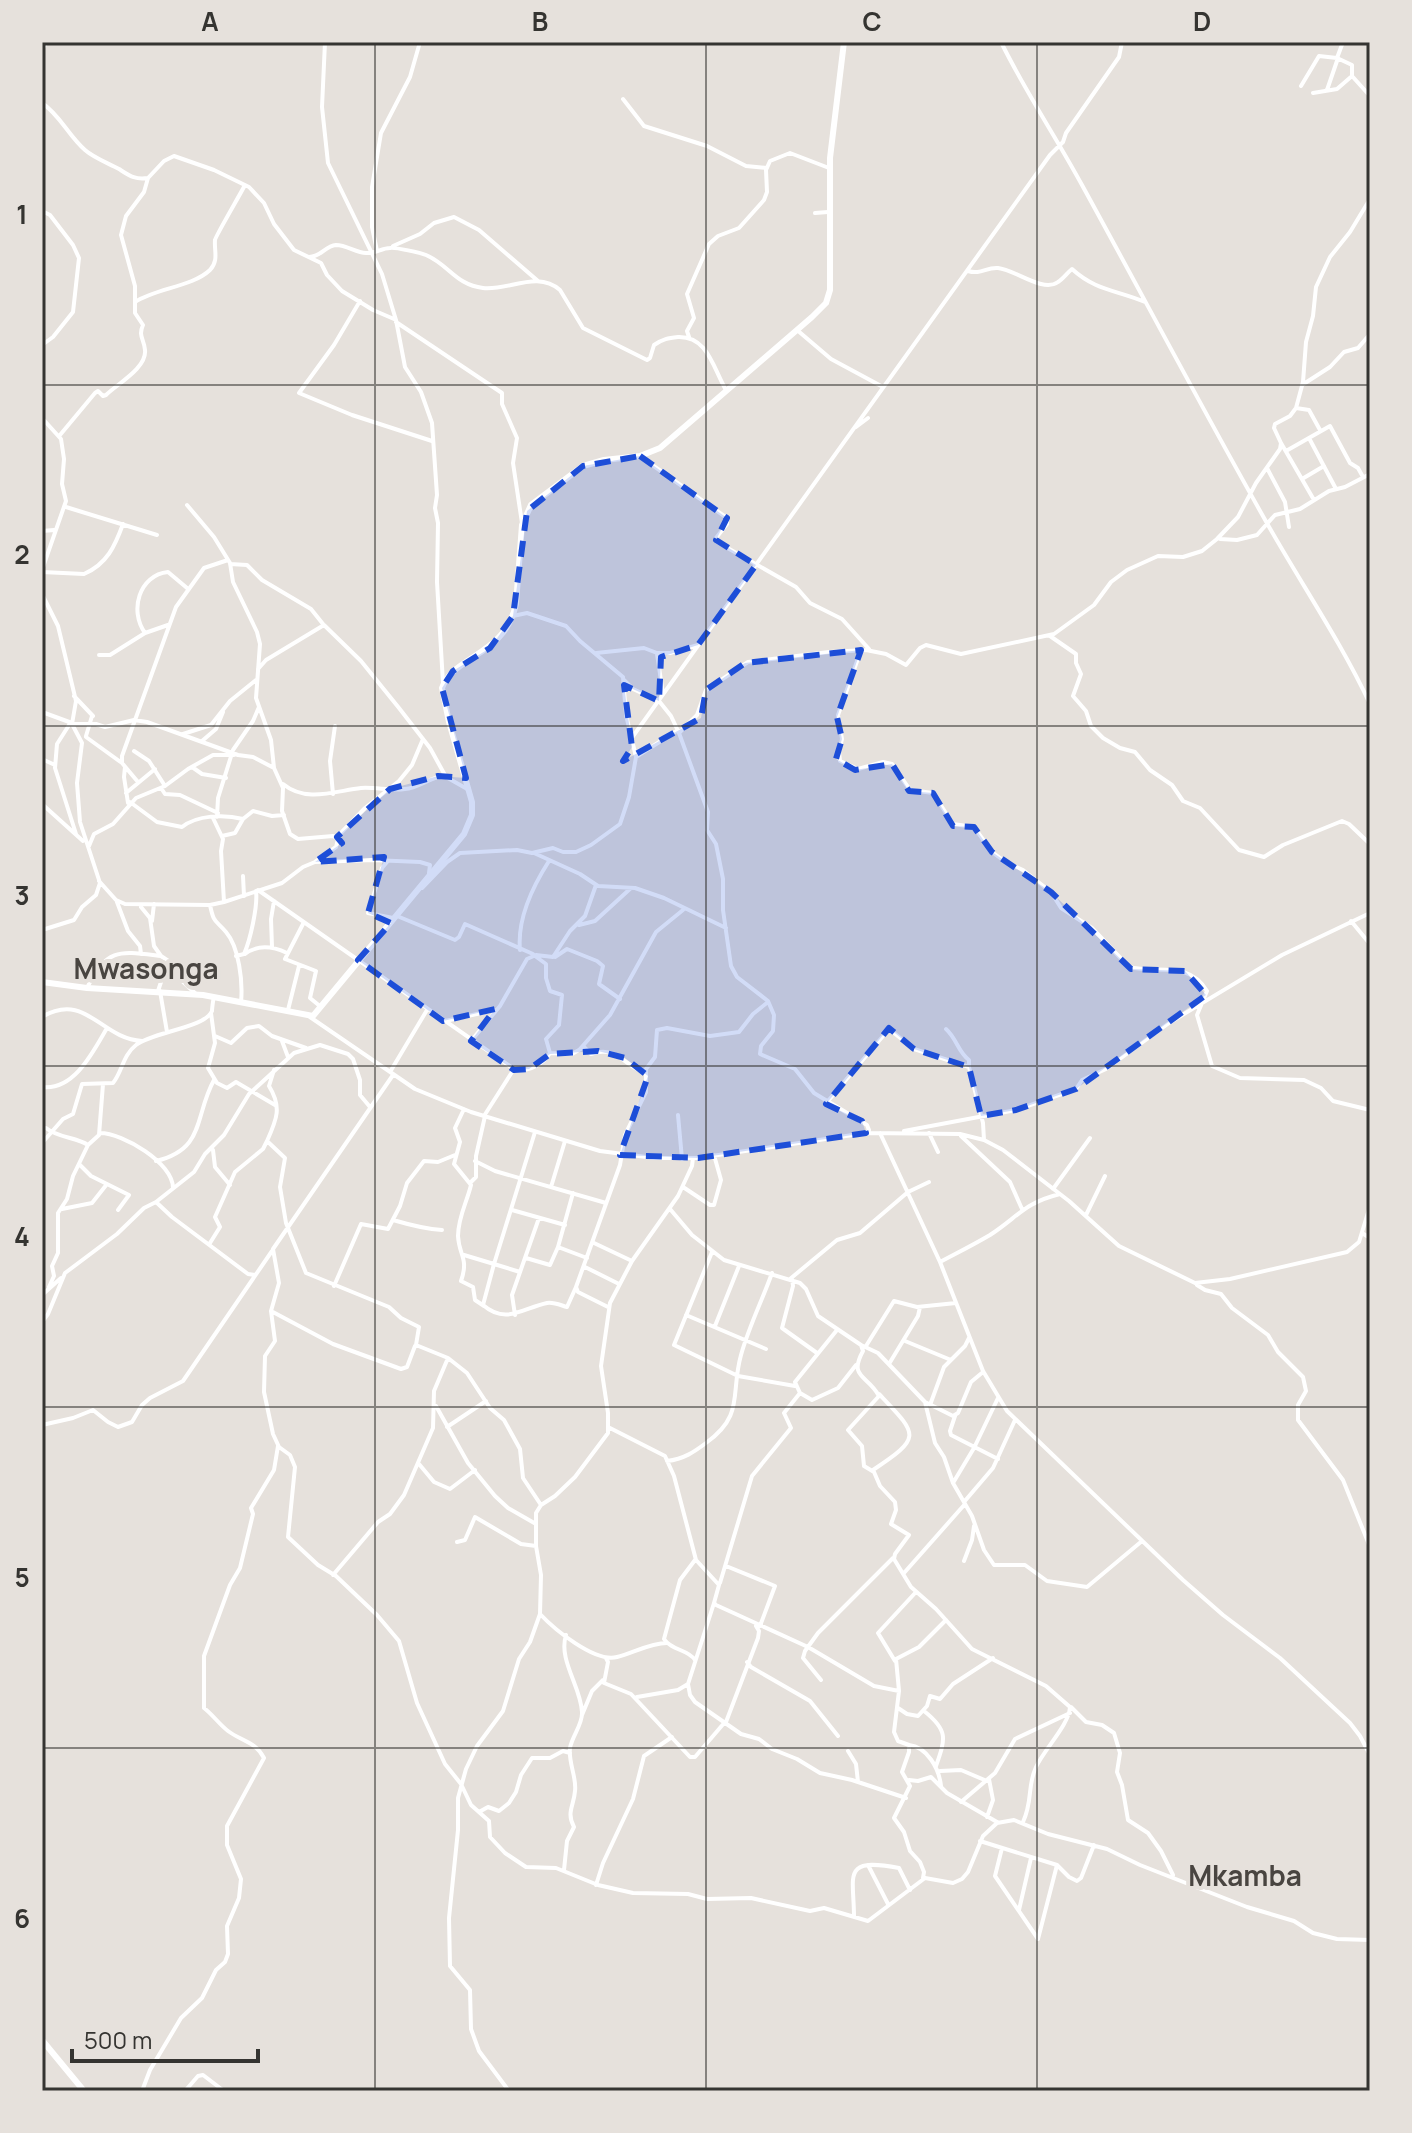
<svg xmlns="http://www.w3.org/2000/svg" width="1412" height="2133" font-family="Manrope,sans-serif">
<rect width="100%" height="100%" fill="#e6e1dc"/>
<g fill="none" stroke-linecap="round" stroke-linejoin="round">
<path stroke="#fff" stroke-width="4" d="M325 42 322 107 328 163 382 274 396 320 405 367 421 392 432 423 437 495 435 508 438 523 437 582 443 683
M1001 42C1025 91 1056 137 1082 185 1144 298 1204 412 1268 525 1302 585 1341 642 1370 704
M42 49 47 42
M1337 58 1343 42
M1301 86 1319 56 1337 58 1352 65V76L1370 96
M1327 90 1338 58
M1313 93 1337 89 1352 76
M623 99 644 126 707 146 746 166 767 168
M42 103C60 115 68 135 85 150 94 158 108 163 119 169 130 176 135 180 148 178L164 161 174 156 214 170 249 187 264 203 274 224 294 250 321 263 327 275 342 291 373 310 394 319
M42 211 50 215 73 245 79 258 73 312 53 337 42 345
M815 213 828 212
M393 246 420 234 434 223 454 217 479 230 538 281
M377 251 372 227V187L381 133 410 77 420 42
M309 257C321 257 325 246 336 245 347 245 356 253 366 253 374 254 382 248 390 248 395 247 421 253 426 255 449 265 456 285 483 288 509 291 537 270 560 290L583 328 647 360 650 358 654 345C663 339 668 338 678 337 708 336 713 368 726 390
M968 271C981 275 986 267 998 268 1016 270 1043 293 1058 282 1063 279 1067 273 1072 269 1096 291 1117 290 1145 302
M360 301 334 345 299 393 352 415 432 441
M135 302C156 288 192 287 210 270 219 260 214 251 215 240 215 237 241 193 245 185
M396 322 502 393V404L517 438 513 463 522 523
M797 330 831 359 883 387
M689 337 687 331 694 318 687 294 709 244 718 236 739 228 764 200 767 192 766 170 770 161 790 153 829 168
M1302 385 1330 367 1344 352 1358 348 1370 334
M1296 408 1309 410 1320 430
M42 418 61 439 64 459 62 484 66 501 42 570
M856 427 868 418
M60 435 95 393 98 391 103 396 106 395C117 384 147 368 145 350 144 339 138 336 143 325L135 313V286L121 235 126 216 144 192 148 178
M1309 438 1336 489
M1281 443 1314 500
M1286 451 1330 426 1350 463 1358 468 1363 477
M641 457 727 518V524L716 538 717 542 796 587 810 603 842 619 869 649
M1267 468 1285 502 1289 527
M1302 479 1324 466
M187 505 214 537 230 563 233 582 257 632 260 644 256 698 271 740 274 768 283 788 282 811 290 834 298 839 333 836 338 839 336 847 315 862
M66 507 157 535
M42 531 54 530
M1220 539 1237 540 1257 535 1275 515 1300 509 1329 491 1345 487 1370 474
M230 564 247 565 262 580 311 609 323 624
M42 572 84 574C107 564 115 546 123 524
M42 594 58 626 76 701 72 724 82 743 77 783 80 822 100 883 96 895 82 907 74 920 42 930
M145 633C129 611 139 575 168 572L187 588
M1050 636 1076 654V663L1081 674 1073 696 1086 711 1091 726 1103 738 1120 748 1135 752 1150 770 1172 785 1183 801 1200 808 1239 850 1264 857 1283 845 1342 821 1349 824 1370 844
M861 650 838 715 842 739 839 752 840 761 858 769 883 762 892 764 910 790 933 793 953 824 974 827 992 852 1007 863 1023 870 1051 892 1061 908 1092 928 1129 967C1157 974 1189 960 1207 991L1197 1015 1212 1066 1240 1078 1304 1080 1321 1088 1333 1101 1370 1110
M596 653 644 648 657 653H670L698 645
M657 654 663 694
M99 655H110L145 633 168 625
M258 669 266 660 324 625 361 661 399 708 430 748 446 777 469 790
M624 680 633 689 659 701
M74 696 93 716
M659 701 671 716 679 733 708 812 707 830 716 844 723 879V910L731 966 737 977 768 1001 774 1015 773 1031 761 1046 760 1054 795 1069 814 1093 867 1125 869 1130 866 1133
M42 712 72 723
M71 722 57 744 55 768 76 834
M72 724H96L105 727 134 720 147 722 238 755 253 757 274 768
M679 733 697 715 706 690 748 662 829 652 866 650 886 654 906 665 920 648 926 645 961 654 1054 634 1094 605 1111 582 1127 570 1158 556 1183 557 1202 551 1217 539 1238 517 1256 483 1280 449 1281 443 1274 428 1275 424 1290 416 1296 408 1303 382 1306 342 1313 316 1316 287 1330 257 1350 232 1370 199
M183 734 211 725 230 701 256 680
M86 736 92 716
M86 737 122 763
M631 739 1050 155 1063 142 1066 133 1119 57 1122 42
M202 741 216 729 223 712
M134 751 149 761 165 786
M636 757 678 730
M42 759 55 765
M125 767 124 777 128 803
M192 767 202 774 226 778
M138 782 122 763V756L176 607 204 568 228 560
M283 784C306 803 335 791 361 788 376 787 391 791 405 789 420 788 432 775 446 777
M161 788 165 794 180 795 218 813
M126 793 155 769
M333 794 330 761 335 726
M130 802 157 822 182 827C197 815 224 814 243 819L253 811 272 816 284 815
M42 804 83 841
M217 817 218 798 233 750 253 721 259 707
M213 818 223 839 221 851 224 902
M222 836 235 833 243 819
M337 837 365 808 399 781 412 765 423 739
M89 846 94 834 113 824 136 798 165 786 188 769 213 755H234
M534 853 580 874 598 886 635 888 664 898 726 928
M387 862 382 868 368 913 393 918
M243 876 244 896
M99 881 116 900 125 904 210 905 224 902 282 883 303 867 315 862 373 860 420 862 430 865 429 873
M422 888 447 862 460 853 517 850 532 853 553 848 563 852H576L591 845 620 824 629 797 636 757 626 715 623 677 580 641 566 626 527 613 513 616
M258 890 514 1069 484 1116
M117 902 128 931 140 946 141 954
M210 905C214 924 215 919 226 932 239 947 243 982 241 1002
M141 907 150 918 154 946 161 956 176 966 181 980 196 994
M397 916 455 940 459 937 465 924 533 954
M152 921 154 904
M1351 921 1370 944
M304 922 285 959 316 971 310 998 321 1007
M579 925 595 921 631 888
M272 947 271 919 274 901
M520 950C517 919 533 886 549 861
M245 954C258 944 272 946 287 953
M236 956 244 954C250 941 258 906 256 891
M555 957 567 949 597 961 603 966 599 984 620 999
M87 988C107 947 120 951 161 956
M158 991 163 976 180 980
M160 991 167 1032
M288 1010 299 966
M211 1013 215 1043 208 1068 217 1083 227 1088 236 1082 275 1105
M42 1017C86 991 101 1039 142 1041
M310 1017 415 1089 471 1112 600 1151 654 1158H698L866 1133 960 1134 984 1140 1003 1150 1069 1201 1119 1246 1195 1283 1230 1279 1347 1252 1359 1242 1370 1206
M445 1021 495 1010
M946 1029C957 1039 958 1052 969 1060V1067
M215 1036 231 1043 247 1028 259 1026 272 1036 306 1048
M282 1041 288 1057
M471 1041 500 1006 527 959 536 955 553 957 570 931 585 916 596 885
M580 1049 610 1015 656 932 683 910
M550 1053 572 1054 584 1047 591 1054C618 1044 626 1069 645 1072
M274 1070 269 1086C282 1107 277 1119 267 1141L285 1158 280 1187 286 1223 306 1273 389 1307 401 1318 419 1327 416 1345 448 1358 434 1391 433 1428 404 1495 390 1514 378 1522 333 1575
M514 1070C528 1072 543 1065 550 1053L546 1039 559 1025 562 995 550 991 546 978V964L535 956
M390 1072 427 1010
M393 1075 273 1249 279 1283 271 1311 275 1341 265 1356 264 1392 273 1434 279 1447 290 1455 295 1467 288 1537 318 1565 336 1576 377 1615 399 1641 417 1703 445 1764 461 1784 471 1805 489 1821 490 1837 505 1853 526 1867 556 1868 598 1885 633 1893 688 1894 707 1899 751 1898 810 1911 824 1908 868 1921 925 1878 953 1883 962 1879 968 1872 983 1836 997 1823 1014 1820 1048 1834 1107 1849 1140 1865 1247 1907 1294 1921 1313 1933 1337 1939 1370 1940
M42 1087C74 1091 93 1052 107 1028
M828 1101 889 1029 914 1049 969 1067 983 1123 984 1140
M464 1109 455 1128 460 1142 454 1164 471 1185C467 1202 458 1217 458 1236 459 1256 469 1258 461 1281L473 1287 475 1300 484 1306
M678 1115 682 1159
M46 1128C58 1138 76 1137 88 1145
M904 1131 1016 1110 1076 1089 1082 1080 1106 1069 1169 1023 1282 955 1370 913
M100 1133C123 1133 173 1163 173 1188
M880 1133 940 1262 983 1371 1007 1411 1183 1580 1223 1615 1280 1658 1350 1723 1360 1736 1370 1755
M929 1133 938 1152
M961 1136 1010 1182 1022 1209
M42 1143 63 1119 73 1114 82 1084 113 1083C122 1072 123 1055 136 1045 152 1032 205 1028 212 1011 212 1010 213 999 214 998
M213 1150 215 1167 230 1185
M156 1161C206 1149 194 1116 214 1080
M475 1161 495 1171 606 1203
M79 1164 91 1176 129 1195 118 1210
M471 1182 476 1177V1156L485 1116
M551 1187 565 1141
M683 1187 710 1205H714L721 1180 714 1155
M1053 1189 1090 1138
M156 1202 172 1217 248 1274 255 1275
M62 1209 92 1203 107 1184
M670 1209 692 1235 724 1260 800 1283 806 1289 818 1316 861 1345 863 1351C848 1378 868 1375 879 1396L848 1430 862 1446 864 1466 874 1472 880 1486 895 1502 896 1510 891 1524 909 1535 895 1554 894 1559 911 1587 936 1609 972 1649 1046 1686 1070 1707C1069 1725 1045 1748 1036 1767 1027 1786 1033 1801 1023 1822
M512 1210 565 1225
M1086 1215 1105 1176
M393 1220C410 1225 425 1229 442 1230
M1362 1233 1370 1238
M210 1243 220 1227 215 1217 235 1172 263 1149 267 1141
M594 1243 632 1261
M558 1247 587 1258
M712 1252 674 1345 738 1376 795 1386
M464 1255 494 1264 483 1305C506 1325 523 1308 547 1303 554 1302 560 1305 567 1307L576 1287
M526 1258 550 1265 558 1247 573 1193
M940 1262C957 1253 973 1245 990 1235 1019 1216 1024 1203 1060 1194
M585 1267 619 1284
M520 1272 494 1264 535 1132
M790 1279 837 1240 860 1233 908 1192 929 1182
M792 1279 793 1286 782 1328 817 1353
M1197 1285 1205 1290 1221 1294 1232 1308 1268 1335 1278 1352 1303 1377 1306 1391 1298 1405V1420L1343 1480 1370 1547
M334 1286 361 1224 388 1229 400 1206 407 1183 424 1161 438 1162 455 1155
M49 1287 54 1276 52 1266 58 1253V1213L67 1199 73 1176 88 1145 99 1135 103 1084
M42 1295 61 1278
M608 1307 578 1292 576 1287 620 1165 625 1135 646 1092V1069L655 1057 657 1030 667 1028 710 1036 739 1032 753 1014 768 1002
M271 1311 333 1344 401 1369 407 1367 415 1346
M515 1315 512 1295 539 1218
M686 1315 766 1349
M42 1322 48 1314 65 1273 117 1234 144 1208 156 1202 194 1172 205 1154 224 1135 249 1094 294 1053 320 1045 348 1054 353 1059 360 1080V1095L370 1107
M715 1326 739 1266
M905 1341 951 1360
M861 1345 878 1353 925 1402 953 1416 958 1413 971 1382 983 1372
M866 1346 894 1301 917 1307 956 1303
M448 1358 467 1373 490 1408 504 1420 520 1449 523 1478 541 1505
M889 1364 918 1316 920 1307
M800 1393 812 1400 838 1388 856 1365
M925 1402 935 1443 944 1457 953 1483 972 1516 984 1550 994 1565H1025L1047 1581 1087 1587 1142 1541
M930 1405 944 1367 965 1346 969 1338
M436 1406 468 1463 495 1496 508 1508 536 1524
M955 1416 950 1431 951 1435 998 1459
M42 1425 73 1418 93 1410 108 1422 118 1427 132 1422 142 1405 150 1398 183 1381 272 1251
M447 1427 486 1401
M608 1427 665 1456 674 1476 696 1560 719 1585 714 1603 716 1605 808 1647 874 1686 899 1691 894 1732 898 1741 909 1745V1752L902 1772 910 1786 894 1818 904 1832 910 1851 920 1862 924 1872 923 1878
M667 1461C684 1459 694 1452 706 1443 745 1415 730 1394 741 1355 749 1326 762 1301 772 1273
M419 1464 434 1482 450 1489 475 1470
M873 1470C923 1437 918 1435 879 1394
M953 1483 974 1448 998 1398
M964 1502 993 1468 1015 1420
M457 1542 465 1540 475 1517 521 1544 536 1546
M964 1561 972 1540 974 1526
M726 1566 775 1586 760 1626
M904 1573 965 1504
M720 1583 752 1476 791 1428 784 1413 800 1393 795 1382 837 1330
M714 1603 688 1684 690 1695 695 1702 741 1734 759 1739 772 1749 797 1759 820 1773 852 1780 906 1798
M540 1614C554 1629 595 1663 617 1657 633 1653 650 1643 667 1643
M606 1658 608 1662 604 1683 631 1694 690 1757H695L725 1722
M695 1660C688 1649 672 1651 664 1639L680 1580 695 1560
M895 1661 878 1633 916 1592
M747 1662 751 1667 810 1701 838 1736
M821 1680 803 1658 805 1651 818 1633 893 1558
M899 1691 896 1659 919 1647 946 1620
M637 1697 678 1690 688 1684
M1071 1707 1086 1722 1102 1725 1114 1733 1120 1753 1117 1772 1122 1785 1128 1820 1148 1833 1161 1851 1173 1875
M898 1708 907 1714 918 1716 927 1706 930 1696 940 1699 953 1684 993 1658
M924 1711C948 1730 946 1738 936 1766
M582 1715 592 1691 603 1680
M726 1722 758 1638 759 1631 756 1626
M909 1745C927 1747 939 1768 941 1786
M848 1751 856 1764 858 1782
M940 1771 961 1770 987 1781
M909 1780 918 1781 931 1777 947 1793 997 1822
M961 1802 995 1773 1015 1739 1070 1713
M479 1812 488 1807 499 1811 509 1803 516 1792 521 1775 532 1758H550L563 1751 570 1753
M987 1817 993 1800 989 1779
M980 1841 1057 1865 1069 1877 1077 1881 1081 1878 1094 1845
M1002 1848 995 1876 1038 1939
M868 1865 888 1904
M564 1870 567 1841 574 1827C566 1812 574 1806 575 1791 577 1778 568 1762 570 1748 572 1736 583 1724 582 1712 581 1687 558 1660 566 1635
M596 1885 603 1863 633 1799 644 1756 672 1737
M1019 1910 1031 1858
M854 1917C854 1875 841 1857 899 1868L910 1890
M1038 1939 1057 1865
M142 2091 150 2070 181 2018 202 1998 216 1970 225 1962 228 1954 227 1926 239 1898 241 1879 227 1845V1826L264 1758C255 1741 241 1741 228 1731 219 1724 213 1715 204 1708V1656L230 1585 240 1568 253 1514 251 1508 274 1470 278 1446
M185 2091 198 2076 203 2075 224 2091
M509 2091 479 2051 471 2029 470 1990 450 1966 449 1918 458 1830V1798L466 1769 477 1746 503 1711 519 1659 530 1642 540 1614 541 1575 536 1546V1513L541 1505 555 1496 575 1477 608 1433V1413L601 1366 610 1303 632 1261 678 1196 692 1166 693 1158"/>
<path stroke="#fff" stroke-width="6" d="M42 982 87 988 203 995 313 1016 464 834 472 815V802L449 722 442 688C454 655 505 656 516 604L522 525 531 505 583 466 604 460 640 456 660 448 812 317 826 303 830 290V158L844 42
M42 2040 84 2091"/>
</g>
<path fill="#1d4ed8" fill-opacity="0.2" stroke="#1d4ed8" stroke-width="6" stroke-dasharray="16 10" stroke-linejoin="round" d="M640 456 727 518 716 540 756 565 698 645 661 657 659 701 624 685 632 747 623 761 701 718 706 690 745 663 861 650 837 717 842 739 836 759 855 770 892 764 909 791 933 793 953 826 974 827 992 852 1051 892 1131 969 1185 971 1206 995 1076 1089 1016 1110 981 1116 969 1067 914 1049 889 1028 826 1104 862 1121 866 1133 698 1158 620 1155 648 1076 625 1058 598 1051 550 1054 529 1069 514 1070 471 1041 495 1009 443 1021 358 960 391 923 368 913 384 857 315 862 342 843 337 837 390 789 438 776 466 778 442 688 453 671 490 648 513 616 527 511 583 466Z"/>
<path fill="none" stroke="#353431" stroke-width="2" stroke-opacity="0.55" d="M375 42V2091M706 42V2091M1037 42V2091M42 385H1370M42 726H1370M42 1066H1370M42 1407H1370M42 1748H1370"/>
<g text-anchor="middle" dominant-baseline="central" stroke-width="8" stroke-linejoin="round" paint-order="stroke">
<g font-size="28" font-weight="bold" fill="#494541" stroke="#e6e1dc">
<text x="146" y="968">Mwasonga</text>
<text x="1245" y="1875">Mkamba</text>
</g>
</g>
<rect width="1412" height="2133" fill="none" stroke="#e6e1dc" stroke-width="88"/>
<path d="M72 2049v12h186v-12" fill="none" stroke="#353431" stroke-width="4"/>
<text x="84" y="2049" font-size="24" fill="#353431" stroke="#e6e1dc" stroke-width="6" paint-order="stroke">500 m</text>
<rect x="44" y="44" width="1324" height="2045" fill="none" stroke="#353431" stroke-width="3"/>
<g font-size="26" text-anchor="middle" font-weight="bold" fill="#353431">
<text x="210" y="31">A</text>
<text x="540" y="31">B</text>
<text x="872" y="31">C</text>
<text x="1202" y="31">D</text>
<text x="22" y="224">1</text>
<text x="22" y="564">2</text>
<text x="22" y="905">3</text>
<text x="22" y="1246">4</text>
<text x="22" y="1587">5</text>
<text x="22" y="1928">6</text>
</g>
</svg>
